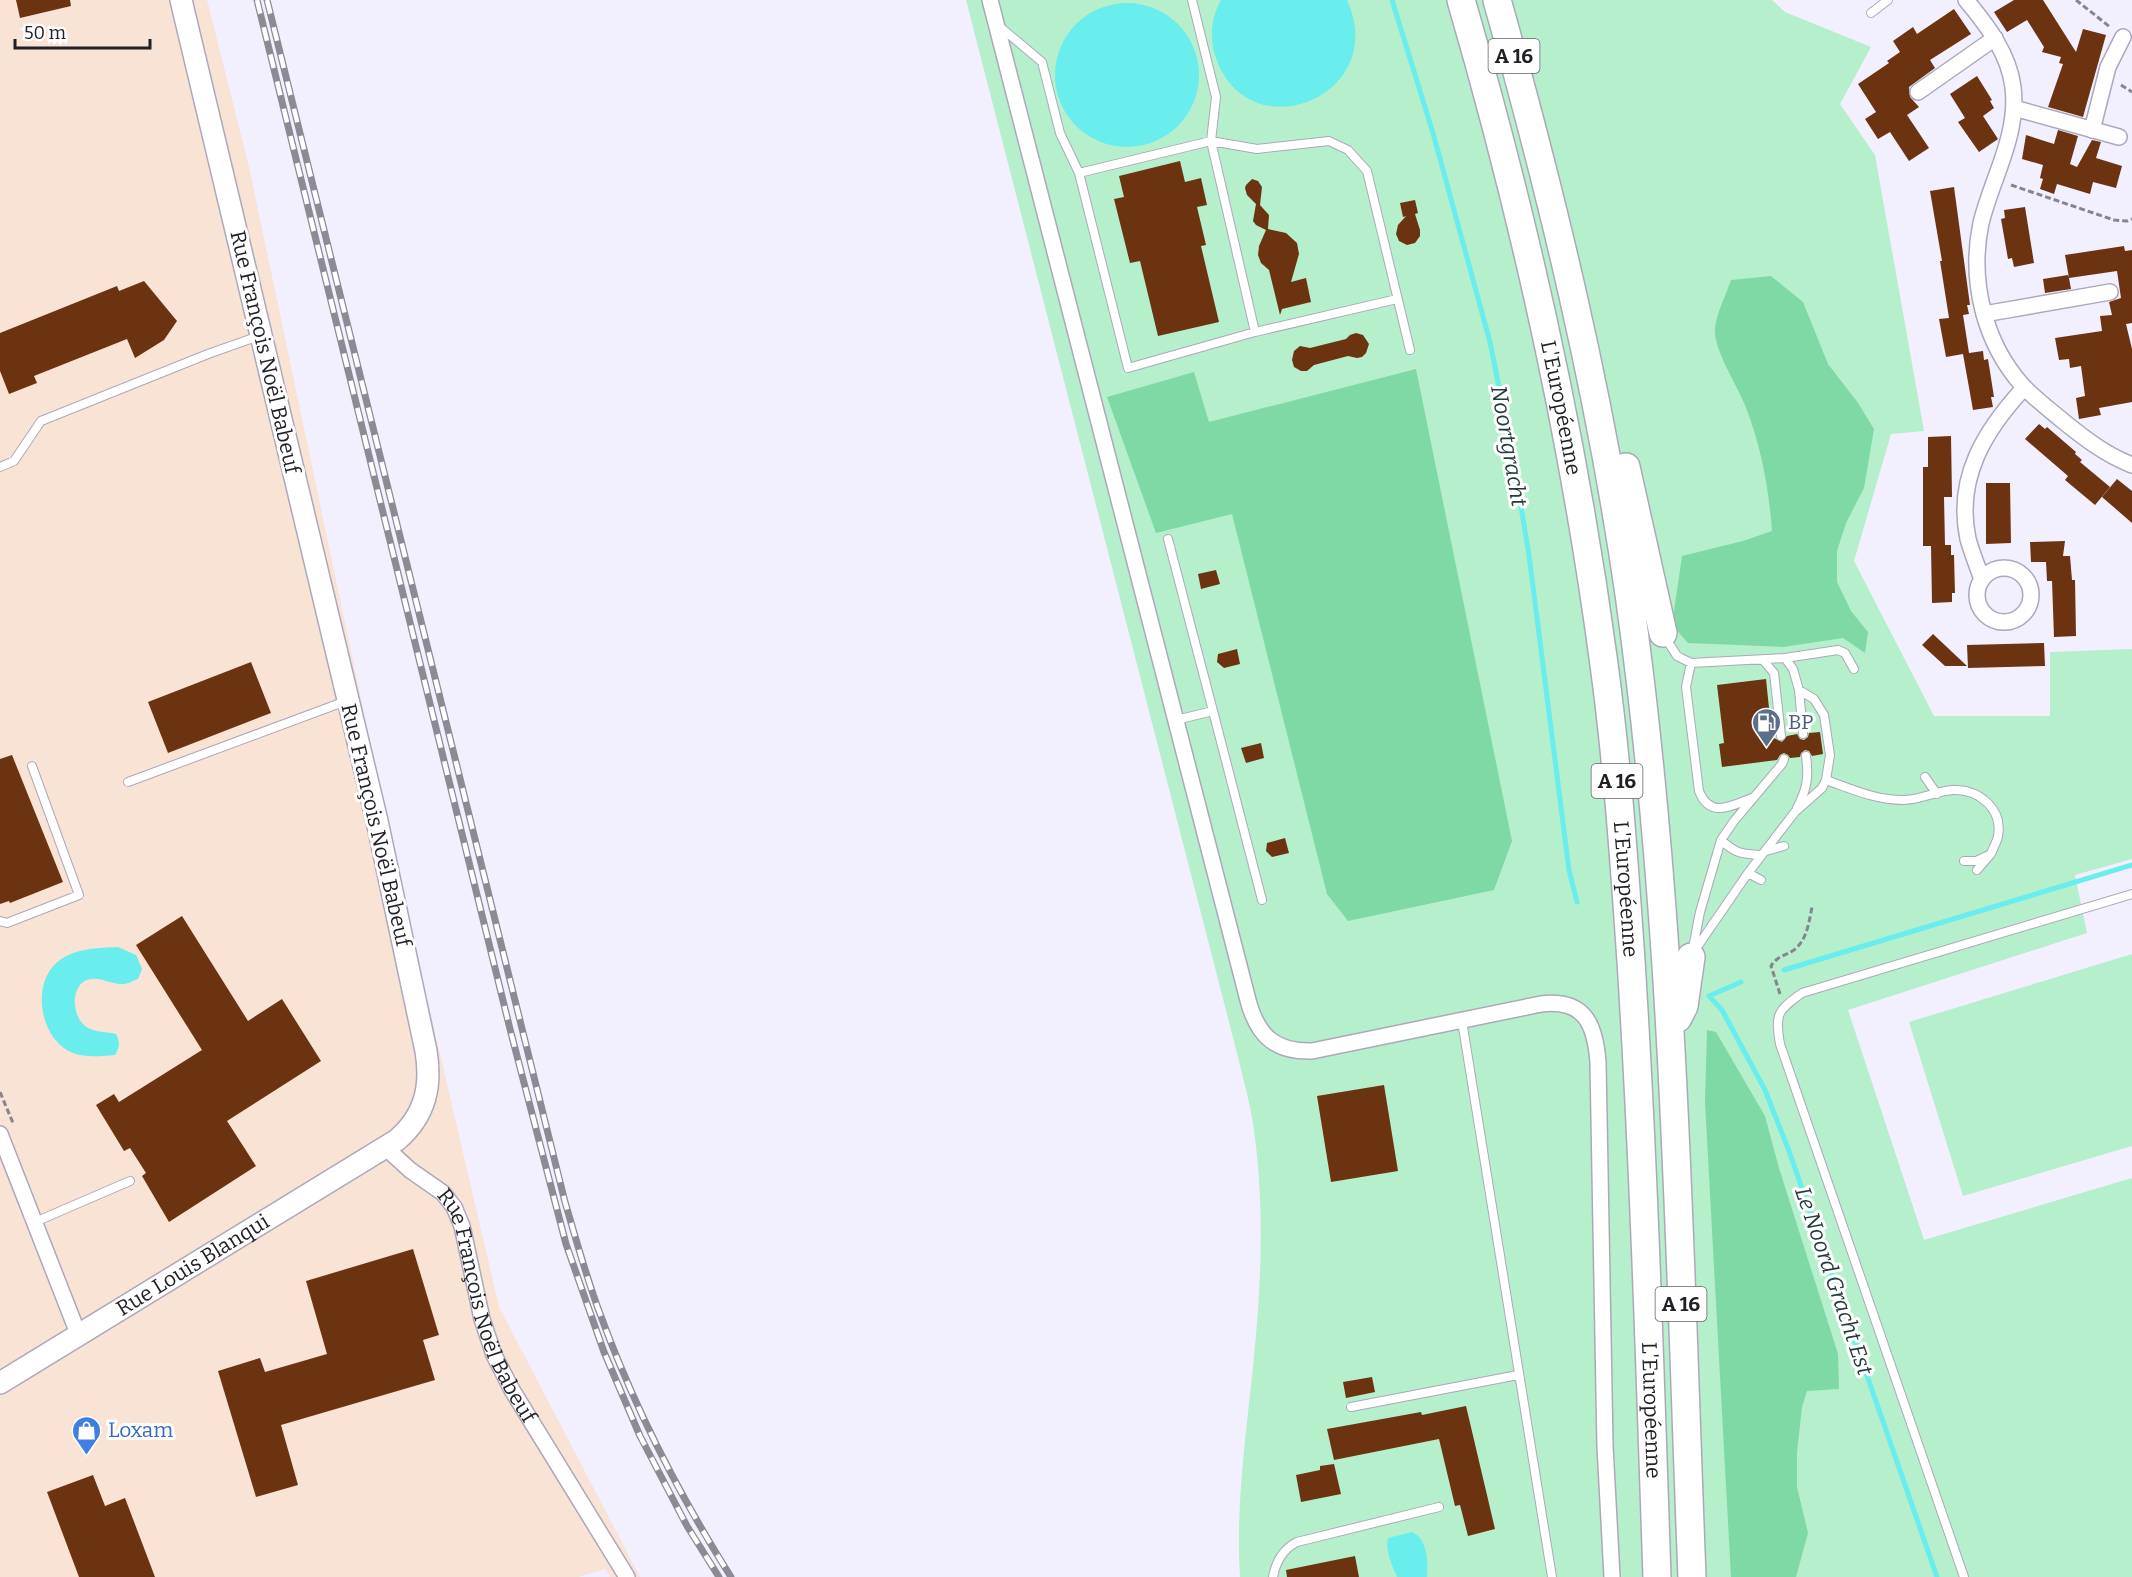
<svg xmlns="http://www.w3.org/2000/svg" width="2132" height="1577" font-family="Bitter,serif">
<rect width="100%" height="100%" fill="#f2efff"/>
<path fill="#f8e3d5" d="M0 0H207L249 167 396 865 499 1307 640 1577H610L605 1569 578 1577H0Z"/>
<path fill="#b6efcb" d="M966 0H1772L1785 12 1871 47 1840 104 1875 155 1924 431 1891 434 1854 561 1934 716H2050V652L2132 649V859L2075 875 2087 933 1848 1010 1924 1240 2132 1178V1577H1240C1235 1500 1248 1423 1255 1346 1262 1273 1264 1196 1253 1124 1250 1102 1243 1079 1238 1057Z
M2132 954V1146L1963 1196 1909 1022Z"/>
<path fill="#7fd9a4" d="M1771 276 1803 302 1828 364 1858 403 1874 429 1864 488 1846 523 1837 551V582L1851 611 1868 632 1865 653 1843 638 1783 647 1688 643 1672 625 1682 556 1743 541 1772 531C1769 489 1761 445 1745 405 1737 385 1713 349 1715 328 1717 312 1726 295 1731 280Z
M1416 369 1512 841 1494 890 1348 921 1327 894 1232 514 1156 533 1107 397 1194 372 1209 422Z
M1707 1030 1716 1032 1765 1116 1779 1168 1838 1354 1839 1389 1807 1391 1802 1407 1797 1452V1487L1808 1533 1796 1577H1731L1705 1102Z"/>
<path fill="#69eded" d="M1221 0H1347C1391 96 1249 153 1216 58 1209 38 1211 18 1221 0Z
M1055 75a72 72 0 1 1 144 0a72 72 0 1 1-144 0Z
M118 947 136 955 142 969 138 979C134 980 128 984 124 984 110 985 96 973 83 982 70 992 73 1020 88 1028 95 1032 108 1032 116 1034 120 1042 120 1047 115 1055 102 1056 86 1058 73 1053 39 1040 30 981 60 960 77 948 98 948 118 947Z
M1412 1532C1428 1539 1428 1562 1427 1577H1397C1392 1565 1385 1551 1388 1538Z"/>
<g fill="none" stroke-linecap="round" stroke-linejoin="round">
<path stroke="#69eded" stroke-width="5" d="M1392 0 1433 133 1490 342 1512 452 1529 555 1569 870 1577 902
M1784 970 2132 865
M1741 982 1709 996 1722 1010 1765 1090 1789 1151 1937 1577"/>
</g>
<path fill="#6c3311" d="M16 0H70L71 6 20 18Z
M2014 0H2043L2076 52 2083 29 2106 35 2083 117 2048 107 2063 64 2059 63 2061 57 2042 52 2044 47 2027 20 2007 32 1994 12Z
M1954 9 1971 34 1930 60 1935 68 1909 87 1910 97 1919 107 1907 115 1929 148 1909 161 1890 132 1878 139 1865 119 1876 112 1858 84 1889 63 1887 61 1900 52 1893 41 1913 27 1917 34Z
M1977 76 1992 100 1990 101 1994 108 1983 116 1998 139 1979 152 1958 122 1965 118 1950 94Z
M2058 130 2078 136 2070 164 2077 167 2092 140 2101 142 2096 158 2122 166 2116 188 2093 182 2090 194 2057 184 2054 194 2040 189 2043 179 2040 178 2043 165 2022 159 2026 135 2054 144Z
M1180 161 1185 182 1201 178 1207 205 1197 207 1206 245 1201 246 1219 322 1158 336 1140 261 1130 263 1114 199 1124 197 1119 176Z
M1252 179 1258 181 1262 187 1260 205 1269 215 1268 229 1286 233 1297 243 1299 254 1291 282 1306 278 1311 302 1282 309 1280 315 1269 270 1261 263 1258 255 1259 246 1266 230 1256 225 1253 221 1256 204 1247 195 1245 188 1246 185Z
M1954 187 1970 305H1967L1969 314 1963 315 1969 353 1983 351 1984 360 1988 359 1994 397H1991L1993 407 1973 410 1963 354 1946 357 1939 319 1949 318 1940 261H1942L1930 191Z
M1415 200 1418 213 1415 214 1420 230V236L1415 243 1407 245 1399 241 1396 234 1398 225 1406 216 1403 217 1400 203Z
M2025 207 2034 263 2014 267 2012 258 2008 259 2001 219 2005 218 2004 210Z
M2124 246 2125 251 2132 250V323L2126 324 2132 349V402L2099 408 2101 415 2079 419 2076 398 2085 396 2081 366 2070 368 2069 359 2059 360 2055 338 2102 331 2100 316 2112 315 2109 302 2121 298 2117 271 2069 278 2071 289 2045 293 2043 279 2068 275 2069 278 2065 255Z
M144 281 177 321 164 340 135 358 127 339 34 376 37 383 9 394 0 371V333L117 286 119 291Z
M1356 333 1363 335 1369 344 1366 353 1362 357 1357 358 1348 356 1314 365 1307 371H1301L1294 367 1292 360 1294 351 1300 346 1310 348 1346 339 1350 335Z
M2039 424 2045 429 2047 427 2076 452 2075 454 2082 460 2080 462 2110 487 2095 505 2065 480 2068 476 2025 439Z
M1951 436 1952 497H1944L1945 545H1951V555H1954L1955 593H1952V602L1932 603 1931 546H1923V467H1928V437Z
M2117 479 2132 491V523L2102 497Z
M1986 483H2010L2011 543 1986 544Z
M2065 541 2063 556H2070L2072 580H2075L2076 636 2054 637 2052 581H2047L2046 562H2031L2030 542Z
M1216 570 1220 584 1201 589 1198 574Z
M1933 634 1967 666H1945L1922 645Z
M2044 643 2045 666 1968 668 1967 645Z
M1237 649 1240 664 1224 668 1217 662 1218 654Z
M251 662 271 713 168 753 148 702Z
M1766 679 1772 737 1782 742 1787 736 1797 734 1800 739 1804 740 1808 737 1809 733 1820 732 1823 754 1812 756 1809 751 1805 750 1801 753 1800 757 1790 758 1788 755 1784 753 1780 755 1777 760 1722 767 1719 744 1724 743 1717 685Z
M1261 743 1264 758 1246 763 1241 748Z
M12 755 63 882 10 903 9 901 0 904V759Z
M1285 838 1289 853 1272 857 1266 851 1267 843Z
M182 916 248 1021 282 999 321 1061 227 1121 256 1166 169 1222 142 1176 146 1173 130 1148 124 1151 96 1105 114 1094 119 1102 202 1050 136 945Z
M1384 1085 1398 1171 1331 1182 1317 1096Z
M413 1249 439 1335 423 1340 435 1380 281 1425 298 1485 256 1497 218 1371 260 1358 265 1372 327 1354 306 1281Z
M1372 1377 1375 1392 1346 1398 1343 1382Z
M1466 1406 1495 1529 1468 1536 1460 1505 1455 1506 1439 1439 1334 1460 1327 1429 1421 1412 1422 1415Z
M1334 1464 1341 1494 1301 1502 1296 1475 1320 1470V1466Z
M93 1475 105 1506 125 1498 155 1577H79L47 1492Z
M1355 1556 1359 1577H1287L1286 1570Z"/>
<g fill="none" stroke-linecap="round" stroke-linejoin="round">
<defs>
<path id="lane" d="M1192 0 1216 97 1211 141 1255 332 1397 299
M1871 13 1888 0
M999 26 1042 62 1060 133 1079 173 1128 368 1255 332
M1079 173 1211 141 1257 149 1329 141 1348 150 1367 171 1410 350
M0 467 14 461 41 421 208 354 259 336
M1168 539 1213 711
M1665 637 1677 656 1691 663 1785 658 1793 669 1799 690 1814 699 1824 715 1830 755 1826 780 1822 788 1795 812 1748 873 1693 953
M1785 658 1838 650 1845 653 1854 669
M1763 660 1774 673 1781 736
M1691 663 1686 687 1699 791C1710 819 1731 806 1752 798
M1799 690 1803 734
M1176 720 1213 711 1262 900
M1925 777 1937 794
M1826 780C1852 789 1875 800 1903 800 1920 800 1936 791 1953 790 1979 789 2003 809 1998 836 1997 842 1993 848 1991 854L1976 861H1964
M128 782 346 701
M1797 808C1807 789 1809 778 1806 756
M1721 840C1736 854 1742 854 1762 855
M1766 851 1784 846
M1977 870 1990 855
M1748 873 1761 880
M0 921 7 923 79 895 32 766
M1692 953 1700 912 1721 840 1734 821 1782 764 1784 759
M1462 1021 1552 1577
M35 1222 130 1181
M1351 1407 1518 1375
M1273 1577C1276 1561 1283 1549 1297 1542L1439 1507
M1964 1577 1780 1044C1775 1014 1777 1011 1802 993L2132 894"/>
<g id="street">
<path d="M990 0 1249 1004C1259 1037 1276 1052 1312 1051L1541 1004C1584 999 1595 1023 1598 1062L1605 1446 1612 1577"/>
<path d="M1966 0C1987 25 2009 54 2013 87 2019 135 1992 178 1981 223 1969 280 1984 342 2022 385 2034 398 2050 410 2063 421 2084 438 2106 455 2132 465"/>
<path d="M1918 92 1995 38"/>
<path d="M2014 108 2119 137"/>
<path d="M2092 130 2108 67 2123 37"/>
<path d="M1984 314 2110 292"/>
<circle cx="2004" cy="595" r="27"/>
<path d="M1982 579C1977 566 1972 553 1968 539 1955 478 1985 430 2024 388"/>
<path d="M0 1134 79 1336"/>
<path id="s1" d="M386 1148 410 1170 443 1193 454 1207 462 1226 482 1319 494 1355 512 1390 627 1577"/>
</g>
<g id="secondary">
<path id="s2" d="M0 1383 397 1140C425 1116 432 1087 426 1051L377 821 181 0"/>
</g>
<g id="highway">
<path id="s3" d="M1461 0C1524 216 1573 435 1603 657 1617 758 1624 859 1631 961 1644 1166 1650 1371 1657 1577"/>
<path d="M1497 0C1552 195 1600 393 1629 594 1675 919 1679 1249 1692 1577"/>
<path d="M1626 467 1663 633"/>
<path d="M1678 1018 1684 1006 1691 957"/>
</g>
</defs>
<use href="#lane" stroke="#aca8bb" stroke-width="10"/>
<use href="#street" stroke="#aca8bb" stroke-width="18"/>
<use href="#secondary" stroke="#aca8bb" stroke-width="24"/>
<use href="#highway" stroke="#aca8bb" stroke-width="30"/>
<path stroke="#878490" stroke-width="3" stroke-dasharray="6 3" stroke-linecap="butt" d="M2076 0 2110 27
M2121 85 2132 92
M2011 185 2114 220 2127 221 2132 219
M1780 994 1771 966C1777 956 1785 956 1794 950 1807 940 1809 922 1812 907
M0 1092 13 1123"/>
<use href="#lane" stroke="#fff" stroke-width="8"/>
<use href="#street" stroke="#fff" stroke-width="15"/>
<use href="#secondary" stroke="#fff" stroke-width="21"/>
<use href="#highway" stroke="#fff" stroke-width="27"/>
<defs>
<path id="rail" d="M257 0 510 1029 566 1244 604 1352 640 1436 687 1526 719 1577
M267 0 565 1202C576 1239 586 1276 599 1311 633 1405 678 1493 731 1577"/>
</defs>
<use href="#rail" stroke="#8c8a95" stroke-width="7"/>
<use href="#rail" stroke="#fefefe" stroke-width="4.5" stroke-dasharray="14" stroke-linecap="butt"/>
</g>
<defs>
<symbol id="fuel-pin" viewBox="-11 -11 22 30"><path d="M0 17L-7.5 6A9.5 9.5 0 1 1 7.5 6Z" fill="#5c6f8a" stroke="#fefefe"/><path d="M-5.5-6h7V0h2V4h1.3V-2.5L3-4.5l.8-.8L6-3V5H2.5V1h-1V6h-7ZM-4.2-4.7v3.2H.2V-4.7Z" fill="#fff"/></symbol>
<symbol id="shop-pin" viewBox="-11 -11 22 30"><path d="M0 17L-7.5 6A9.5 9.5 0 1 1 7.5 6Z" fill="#3f7fe0" stroke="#fefefe"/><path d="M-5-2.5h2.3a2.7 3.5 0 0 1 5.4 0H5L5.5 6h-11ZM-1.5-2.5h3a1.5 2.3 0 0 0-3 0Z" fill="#fff"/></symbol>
</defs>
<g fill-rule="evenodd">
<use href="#fuel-pin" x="1750" y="706" width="33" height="45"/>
<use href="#shop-pin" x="70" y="1414" width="33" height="45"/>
</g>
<g text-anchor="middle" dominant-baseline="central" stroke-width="6" stroke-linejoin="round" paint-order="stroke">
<g fill="#fefefe" stroke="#646368" stroke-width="1.5">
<rect x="1488.5" y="39" width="51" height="34" rx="4.5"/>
<rect x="1591.5" y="764" width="51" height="34" rx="4.5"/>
<rect x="1655.5" y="1287" width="51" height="34" rx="4.5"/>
</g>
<g font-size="20" font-weight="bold" fill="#222027">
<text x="1514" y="56">A 16</text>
<text x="1617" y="781">A 16</text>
<text x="1681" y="1304">A 16</text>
</g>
<g font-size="21" fill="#222027" stroke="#fefefe">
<text transform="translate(265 352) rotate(77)">Rue François Noël Babeuf</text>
<text stroke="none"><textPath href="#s3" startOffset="420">L'Européenne</textPath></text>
<text transform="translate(376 825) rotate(77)">Rue François Noël Babeuf</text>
<text stroke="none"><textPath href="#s3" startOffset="906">L'Européenne</textPath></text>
<text stroke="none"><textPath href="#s2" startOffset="226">Rue Louis Blanqui</textPath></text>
<text stroke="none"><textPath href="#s1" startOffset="195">Rue François Noël Babeuf</textPath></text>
<text stroke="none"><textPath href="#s3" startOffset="1428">L'Européenne</textPath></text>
</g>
<g font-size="21" fill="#4e5e75" stroke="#fefefe" text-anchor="start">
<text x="1788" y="722">BP</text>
</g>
<g font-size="21" fill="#366cbe" stroke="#fefefe" text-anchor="start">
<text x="108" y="1430">Loxam</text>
</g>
<g font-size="22" font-style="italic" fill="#233a3a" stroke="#fefefe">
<text transform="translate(1509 446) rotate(80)">Noortgracht</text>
<text transform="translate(1834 1281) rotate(71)">Le Noord Gracht Est</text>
</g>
</g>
<path d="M15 39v9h135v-9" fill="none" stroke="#222027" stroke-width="3"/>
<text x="24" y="39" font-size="18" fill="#222027" stroke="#fefefe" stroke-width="4.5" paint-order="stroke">50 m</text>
</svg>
